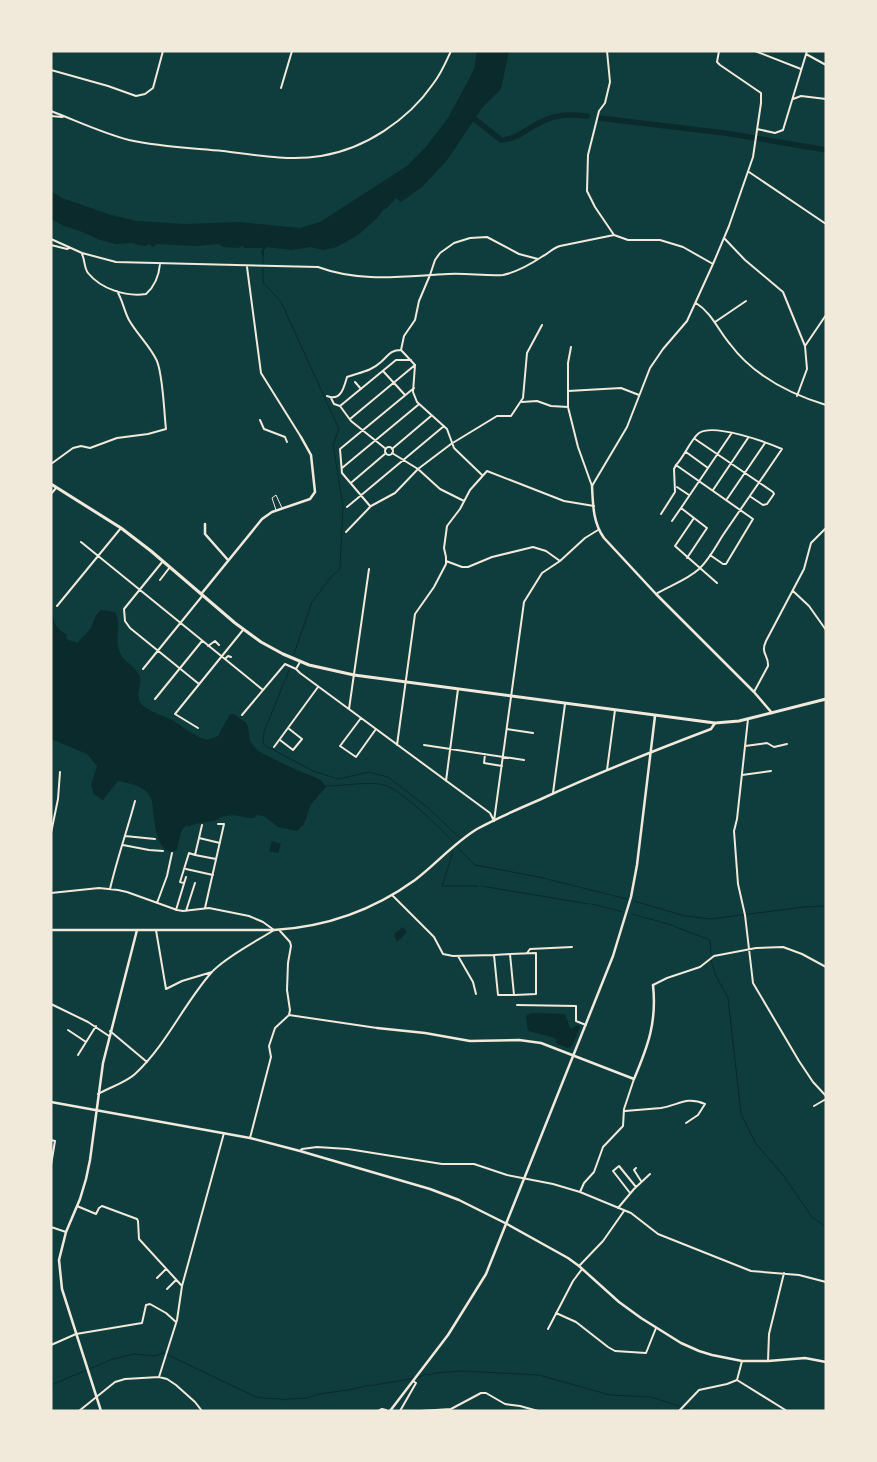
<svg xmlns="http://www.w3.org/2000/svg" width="877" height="1462" font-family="'Roboto Serif',serif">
<rect width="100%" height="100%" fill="#0f3d3e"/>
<path fill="#0a2a2b" d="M477 51H509L501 89 482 108 448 159 422 187 401 202 396 198 387 208 383 210 377 218 358 235 337 247 323 250 310 247 291 250 267 247 264 250V256H262L261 251 263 248H245L242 245 239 248 223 247 219 244 196 246 157 244 152 247 150 244 145 246 131 243 116 244 100 240 80 231 64 226 51 219V191L62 198 111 215 137 221 185 224 239 222 300 228 320 222 407 166 425 148 448 118 468 81 474 69Z
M51 609 53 610C52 620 57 631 67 634L66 639 78 643C81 637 88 633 91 628 94 621 94 616 101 610L115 612C121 621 116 635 118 646 122 664 131 661 138 673 144 681 136 691 139 699 141 710 166 716 174 721 184 728 196 737 207 740L218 736 230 714H234L246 723 248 727 250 741 258 751 290 767 321 780 326 787 311 804 304 824 297 831 278 827 264 816 257 815 254 818H249L234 815 220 817 219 819C209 823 195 822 188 827L186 825 181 832 177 850C155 860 154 814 152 801 147 786 132 784 118 781L103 800 94 794 91 785 97 766 87 754 51 739Z
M272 841 281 844 278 853 269 851Z
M403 927 407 932 397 942 394 934Z
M532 1013 565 1014 570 1028H573L577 1025 580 1027 572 1046 568 1048 557 1044 555 1038 528 1031 526 1017 528 1014Z"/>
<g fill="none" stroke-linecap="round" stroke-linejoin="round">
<path stroke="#0a2a2b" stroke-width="1" d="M263 256V263
M263 269V282L281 302 339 429 333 445 343 506 340 569 330 578 312 602 294 654
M268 747 313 771 338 779 369 772 388 777 428 808 459 837
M267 748 263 742 264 732 290 668
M326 786C342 786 370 781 384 785 399 788 442 829 453 842
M458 848 475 865 539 877 627 899
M453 852 442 886H478
M481 886 589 904
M634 901 685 916 710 919 804 907 826 906
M592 904 623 912
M632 914 668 924 710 940 711 954
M711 960 715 974 728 998 741 1114 756 1144 783 1175 812 1217 826 1227
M51 1385 113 1359 134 1354 154 1356 164 1353 256 1397C265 1399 278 1398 285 1400L289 1399 306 1398 319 1394 354 1389 369 1385 370 1386C381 1383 421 1379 425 1374L430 1375 434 1373 462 1371 539 1375 610 1395 651 1397 679 1406
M683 1410 688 1407 691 1411"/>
<path stroke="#0a2a2b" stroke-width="5.5" d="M468 114 501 140C515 140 528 128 541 122 557 114 569 114 587 116
M599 118 725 133 826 150"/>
<path stroke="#f1e9da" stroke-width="1" d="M276 510 272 498 276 495 282 508"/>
<path stroke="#f1e9da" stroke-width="2" d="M607 51 610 82 605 103 599 111 588 155 587 191 595 207 614 235
M755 51 801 69
M806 54 826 65
M51 70 108 86 136 96 145 94 153 88 163 51
M281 88 292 51
M793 99 801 96 826 99
M51 111C77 121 102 133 129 140 160 147 192 148 223 151 255 155 289 161 321 156 365 149 408 120 433 84 441 74 446 62 451 51
M51 116 62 117 64 116
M757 129 775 133 783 130 807 51
M749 172 826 224
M724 238 745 260 783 292 805 346 807 369 797 396
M51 239 82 253 116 262 318 267C361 283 404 276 448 274 467 273 485 276 503 275 517 272 531 264 543 256 549 253 553 248 560 246L614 235 628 240H660L683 247 713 264
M51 245 67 249 69 248
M82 254C85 260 84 268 88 273 101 289 126 297 146 294 155 286 159 275 160 264
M247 267 261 373 301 437
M696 303C712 313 718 330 730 344 753 375 790 394 826 405
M715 322 746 301
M805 346 826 315
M571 347 568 363V407L578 447 592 486
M401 350 404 336 415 320 419 301 430 275 435 260 440 253 454 243 470 238 487 237 519 254 538 259
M383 371 405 395
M355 382 361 389
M568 391 621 388 639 395
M327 396C341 402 344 387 347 377 360 372 370 372 381 362 388 356 390 350 401 350L415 365 413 392 417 402 447 429 454 448 482 475
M331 398 334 404 340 406 351 421 386 449
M522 402 537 401 551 406 568 407
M340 406 396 360H411
M350 419 415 365
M260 420 264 429 285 437 287 442
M695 439 773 492 774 494 767 504 763 505 751 497
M385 451a4 4 0 1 1 8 0a4 4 0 1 1-8 0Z
M392 449 431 416
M686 452 708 468
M392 453 418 469 440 489 464 501
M51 464 73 448 81 446 90 448 117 438 148 434 166 429C164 413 163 371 156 359 149 345 137 334 129 320 124 311 123 301 117 291
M342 468 418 405
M352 482 386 453
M592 486 627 427 650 368 663 349 687 321 713 264 729 226 753 157 761 103V93L720 65 717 62 719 51
M677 487 689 495
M713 490 748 438
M51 494 56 488
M727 499 765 443
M370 506 342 473 340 449 414 388
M347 507 444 426
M661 514 675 492 674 469 676 465
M694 518 675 546 717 583
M672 521 681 508
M346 532 371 506 395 493 418 469 451 444 497 416H511L523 398 527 353 542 325
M81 542 263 690
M687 558 707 528 681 508 731 434
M163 561 124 609 125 621 130 628 199 684
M446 561 462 567H468L492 557 533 547 546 551 560 561
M160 580 170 567
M793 591 809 606 826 630
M656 594C669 586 687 580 699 569 709 560 716 546 723 535 743 506 762 478 782 449 766 442 714 423 699 433 691 439 684 457 676 465L753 519 726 564H723L710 555
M57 606 121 528
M208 646 215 641 219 645
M225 659 228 656 231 657
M300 662 296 669 300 673 490 813 494 821
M143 669 203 595
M754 692 768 666C769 655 760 654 766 641L804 569 811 543 826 528
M155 699 202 641
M349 709 369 569
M242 715 285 664 296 669
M361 718 340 746 356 757 376 729
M748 719 737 819 734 831 738 884 745 915 753 983 799 1061 813 1082 826 1096
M198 728 175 714 243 630
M507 729 533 733
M280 740 293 750 302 739 288 728
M397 745 415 614 434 587 446 564V557L444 548 447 526 460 509 470 490 487 471 564 501 594 506
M424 745 524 760
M745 746 767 743 774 747 787 744
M274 747 318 687
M485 754 484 763 502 766
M607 770 615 710
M742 775 771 771
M446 781 458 689
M553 793 565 704
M494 821 524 602 542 573 560 561 585 538 598 530
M202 825 199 838 220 843
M51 833 58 799 60 772
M125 836 155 839
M199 838 195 855 216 859
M123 845 149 850 163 851
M186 869 213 875
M184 883 180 882 189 853 195 855
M110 889C117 859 127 831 135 801
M51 893 99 888 118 890 127 892 177 910 183 911 209 908 249 916 263 922 274 930C257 941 224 958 211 973 183 1005 167 1044 135 1074 125 1083 110 1087 98 1094
M392 895 434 937 443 954 453 956 494 955
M157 903 167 876 172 853
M205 908 224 824H218
M176 910 186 877
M186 911 195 883
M156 930 166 989 182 981 212 972
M527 953 530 949 572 947
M510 954 514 995H498L494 955Z
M510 954 536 953V994L515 995
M458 956 473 982 476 994
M653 985 667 978 700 967 714 956 756 948 783 947 802 954 826 967
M51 1004 88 1022 109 1036
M517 1005 576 1006V1021L586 1025
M289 1015 377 1028
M68 1030 86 1042
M110 1031 147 1062
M78 1055 96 1026
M814 1106 826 1099
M625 1111C637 1110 649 1109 661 1108 679 1105 686 1096 705 1104L698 1115 686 1123
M250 1138 271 1057 269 1046 275 1028 289 1015 290 1010 287 990 288 963 291 946 290 942 280 931
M51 1140 55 1141 51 1165
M300 1151 302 1149 317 1147 348 1149 442 1164H474L507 1175 553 1184 580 1192 631 1213 658 1234 751 1271 799 1275 826 1282
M636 1168 634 1170 641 1181
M580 1192 584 1183 594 1172 603 1147 623 1126 624 1109 634 1079
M630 1193 613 1171 619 1166 636 1187
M77 1206 96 1214 99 1208 102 1206 137 1219 138 1221 139 1239 182 1286
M618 1208 634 1189 650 1174
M51 1227 66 1232
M579 1266 603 1241 624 1211
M157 1278 166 1269
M167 1289 176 1280
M556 1313 576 1322 608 1347 615 1351 646 1353 656 1328
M548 1329 573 1281 582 1269
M51 1345 76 1334 142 1323 146 1305 150 1304 166 1313 176 1322
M768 1361 769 1334 784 1273
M159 1377 177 1320 182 1286 224 1133
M737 1380 787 1411
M79 1411 115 1382 125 1379 159 1377 167 1379 176 1385 195 1402 202 1411
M378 1411 382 1409 386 1410
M400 1411 416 1383 413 1381
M420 1411 451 1409 481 1393H486L505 1404 520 1406 538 1411
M679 1411 699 1390 727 1384 737 1380 742 1361"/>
<path stroke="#f1e9da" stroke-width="2.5" d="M592 486C593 505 593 523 604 538L656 594 754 692 772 713
M205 524V534L228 560
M202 593 262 519 272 512 310 499 315 492 311 455 301 437
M51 930H274C327 927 372 911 415 880 436 864 454 843 477 829 497 818 518 809 539 800 595 774 653 751 711 729L715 723
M377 1028 425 1033 470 1041 519 1040 541 1043 634 1079C648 1046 657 1022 653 985
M51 1102 250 1138 300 1151 430 1189 459 1200 507 1224 568 1258 579 1266 619 1302 641 1318 681 1343 699 1351 712 1355 742 1361H768L805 1358 826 1362
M101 1411 62 1289 59 1260 66 1232 80 1199 86 1179 90 1160 103 1063 137 930
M390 1411 448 1335 486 1274 613 956 631 897 637 865 655 716"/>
<path stroke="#f1e9da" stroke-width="3" d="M51 484 121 528 151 551 235 623 261 642 283 654 309 665 354 675 715 723 739 721 826 699"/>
</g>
<rect width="877" height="1462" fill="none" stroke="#f1e9da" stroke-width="105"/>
</svg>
